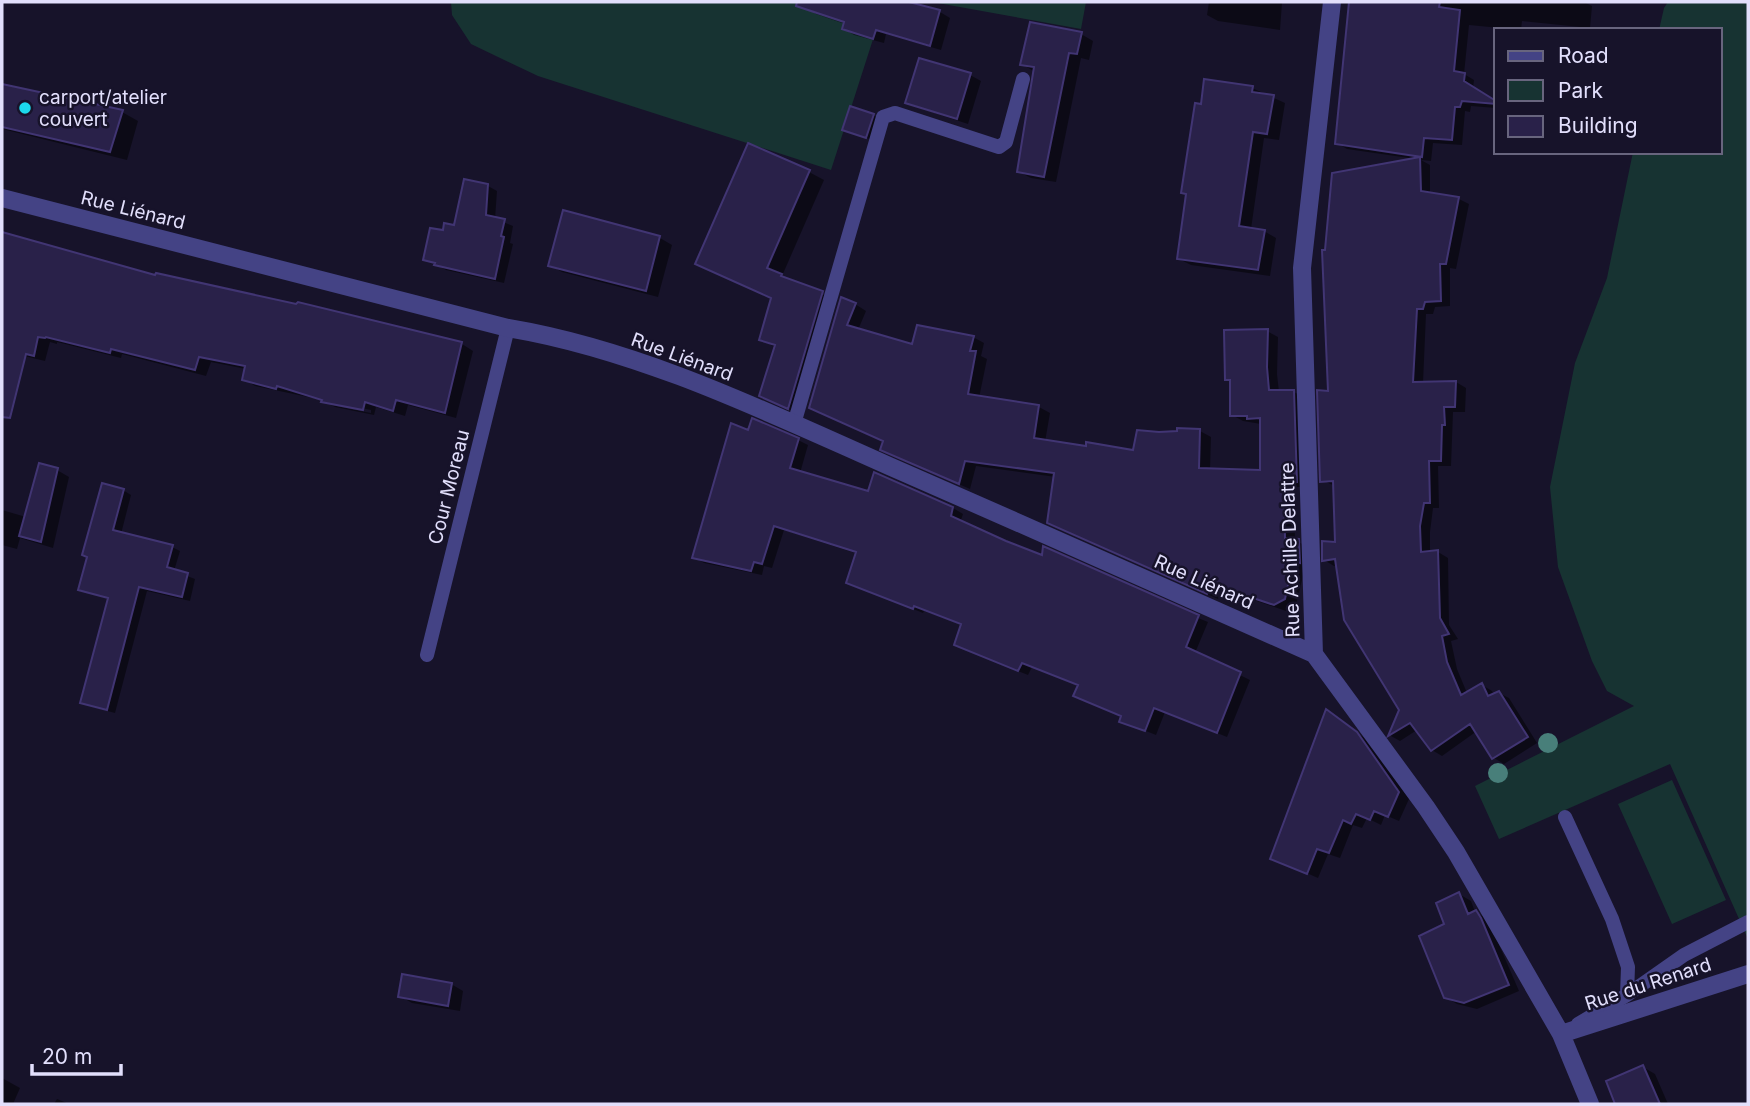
<svg xmlns="http://www.w3.org/2000/svg" width="1750" height="1106" font-family="Inter,sans-serif">
<rect width="100%" height="100%" fill="#17132a"/>
<path fill="#173332" d="M451 2H885L831 170 538 76 471 44 452 15Z
M932 2H1086L1081 29Z
M1668 2H1748V939L1670 764 1499 839 1475 786 1634 706 1607 691 1592 661 1558 567 1550 487 1575 363 1607 278 1633 152H1720V30H1659L1664 8Z
M1672 780 1726 900 1672 924 1618 804Z"/>
<path fill="#0007" d="M808 2H890L914 9 915 5 940 12 950 18 941 50 886 34 884 43 854 35 844 29 845 24 816 14 806 8Z
M1209 2H1280L1282 3 1280 30 1218 21 1207 15Z
M1351 2H1584L1592 6 1590 28 1522 21 1521 30 1469 25 1464 74 1474 80 1473 88 1496 103V108L1471 106 1470 112 1465 111 1462 145 1433 143 1431 161 1421 160 1430 165V194L1459 199 1469 204 1456 269 1450 268V306L1435 307 1433 314H1426L1423 383 1456 382 1466 388 1465 412H1453L1451 466H1438L1439 508H1433L1430 532V553L1438 552 1448 558 1449 625 1458 639 1451 641 1457 669 1467 693 1482 685 1492 691 1494 695 1499 693 1509 698 1537 743 1504 764 1494 758 1477 731 1442 756 1432 750 1417 730 1400 741 1391 736 1401 710 1338 565 1334 566 1324 560 1337 544 1335 486 1322 480 1330 392 1416 159 1347 149 1337 143Z
M1081 34 1093 41 1089 60 1081 58 1056 182 1031 178 1019 172 1035 72 1022 64Z
M970 75 981 81 968 124 919 108 908 102Z
M2 86 122 112 138 121 127 160 2 129Z
M1252 88 1285 103 1279 140 1264 138 1251 229 1264 231 1276 238 1270 276 1191 265 1179 259 1187 195 1183 192 1202 106Z
M873 115 878 118 872 140 844 129Z
M809 172 824 180 782 276 837 301 803 416 761 395 776 348 761 339 773 298 697 263Z
M488 186 497 191 495 219 513 226 510 243 513 244 504 283 446 270 425 259 444 232 455 227Z
M564 212 660 238 672 245 658 297 562 272 550 265Z
M2 236 157 277 296 306 298 304 462 344 473 351 456 418 408 405 405 416 376 407 374 415 335 407 331 405 371 413V410L255 386 244 379 246 369 211 362 206 376 122 354 121 358 57 342V344L50 342 45 361 20 355 14 322 2 319Z
M855 304 866 311 858 330 913 347 973 337 984 343 981 356 987 359 979 398 1039 407 1050 413 1045 442 1135 452 1159 434 1200 431 1211 437 1210 470 1262 472 1261 424 1243 421 1232 415V381L1227 378 1267 331 1278 337 1277 374 1279 392H1294L1305 398 1308 487H1294L1295 541 1310 547 1296 605 1286 611 1222 589 1218 599 1060 528 1056 477 976 466 970 489 893 455 884 441 811 408Z
M749 432 798 440 808 445 800 473 870 493 953 508 963 514 960 523 1208 622 1195 653 1250 680 1227 737 1165 712 1156 735 1121 721 1123 717 1079 686 1032 667 1028 675 966 650 956 644 963 625 924 611 923 613 848 582 858 554 784 530 772 568 764 566 762 575 704 563 694 557Z
M57 470 69 477 53 548 20 538 17 549 2 545V510L26 517Z
M123 490 131 495 121 534 172 547 180 551 174 571 195 579 190 601 147 591 115 713 89 706 82 702 110 600 80 589Z
M1337 717 1367 740 1409 799 1399 821 1385 815 1381 825 1367 818 1362 828 1353 825 1340 858 1328 854 1318 878 1272 858Z
M1459 894 1471 901 1475 912 1488 919 1519 991 1477 1009 1457 1004 1445 997 1447 925Z
M451 984 463 991 460 1011 412 1003 400 996Z
M1643 1067 1655 1074 1668 1104H1617L1608 1082Z
M2 1078 20 1088 13 1104H2Z
M57 1099 69 1104H54Z"/>
<path fill="#292149" stroke="#413573" stroke-width="2" d="M797 2H909L940 10 930 46 876 30 873 39 842 29 844 22 796 6Z
M1349 2H1440L1439 7 1460 10 1454 71 1465 73 1464 81 1496 101V104L1462 101 1460 107H1455L1452 140 1424 138 1422 157 1335 144Z
M1030 22 1082 32 1077 54 1069 53 1044 177 1017 172 1034 67 1020 65Z
M919 58 971 73 957 119 905 103Z
M1204 79 1253 86 1252 92 1274 95 1267 134 1253 132 1239 226 1265 230 1258 270 1177 259 1186 194 1181 193 1195 103 1201 104Z
M2 84 123 110 110 152 2 127Z
M850 106 874 114 866 138 842 130Z
M748 143 810 170 767 268 782 274 781 276 823 291 788 409 759 396 775 345 759 340 771 298 695 264Z
M1420 157 1421 191 1459 197 1446 264H1440L1441 301 1425 302 1423 309H1417L1413 382 1456 381 1455 407H1444L1445 425H1442L1441 461H1429L1430 503H1424L1420 526 1421 552 1438 550 1440 618 1449 634 1442 636 1447 662 1461 695 1482 683 1488 696 1499 691 1528 737 1492 759 1470 724 1431 751 1410 723 1388 736 1399 710 1344 620 1335 559 1322 561V541L1335 542 1333 481 1320 482 1317 390 1328 391 1322 250H1325L1332 173Z
M464 179 488 184 486 215 505 219 501 236 504 237 495 279 434 265 435 263 423 260 430 228 443 230 444 223 454 225Z
M563 210 660 236 646 291 548 266Z
M2 232 155 275 156 273 296 304 298 302 462 342 445 413 396 400 393 411 365 402 363 410 321 402 322 400 277 386 276 389 242 380 245 366 199 357 195 370 111 349 110 353 46 337 45 338 38 337 34 356 26 354 10 418 2 417Z
M841 297 856 303 847 325 912 344 917 325 974 336 970 351H976L968 394 1039 405 1034 438 1086 446V442L1133 450 1137 430 1159 432 1177 431V428L1200 429 1199 468 1260 470V418L1247 419V416H1230V380H1225L1224 330 1268 329 1267 367 1269 390H1294L1297 482H1284L1285 538 1299 539 1300 563 1293 562 1285 599 1274 605 1211 584 1207 594 1047 523 1054 473 965 461 959 484 880 450 883 441 809 408Z
M752 418 799 438 790 468 868 491 874 472 953 507 951 516 1006 541 1042 555 1043 546 1199 615 1186 647 1241 672 1217 733 1154 708 1145 731 1119 722 1121 716 1073 696 1078 685 1022 663 1018 671 954 645 961 624 914 606 913 609 846 583 856 552 774 526 762 564 754 562 751 571 692 558 731 423 748 430Z
M39 463 58 468 41 542 19 536Z
M102 483 124 489 113 530 173 545 167 567 188 573 182 597 139 587 107 710 80 703 108 598 78 590 87 557 82 555Z
M1326 709 1357 732 1399 792 1388 817 1374 811 1370 820 1356 814 1351 824 1343 820 1329 853 1317 849 1307 874 1270 859Z
M1459 892 1468 914 1476 910 1481 918 1509 985 1464 1003 1444 998 1419 936 1444 924 1436 903Z
M402 974 452 983 448 1006 398 997Z
M1643 1065 1660 1104H1615L1606 1081Z"/>
<g fill="none" stroke-linecap="round" stroke-linejoin="round">
<path stroke="#444385" stroke-width="14" d="M794 424 883 117 895 113 999 147 1006 142 1023 79
M427 655 508 328
M1565 817 1612 919 1628 967 1627 995 1578 1024
M1627 995 1684 955 1748 922"/>
<path stroke="#444385" stroke-width="18" d="M1332 2 1302 268 1314 654 1426 807 1456 852 1561 1034 1590 1104
M2 198 508 328C640 350 767 412 889 466 1031 528 1173 591 1314 654
M1561 1034 1748 974"/>
</g>
<g fill="#487f7a">
<circle cx="1548" cy="743" r="10"/>
<circle cx="1498" cy="773" r="10"/>
</g>
<circle fill="#1cd9eb" stroke="#17132a" stroke-width="2.5" cx="25" cy="108" r="7"/>
<g text-anchor="middle" dominant-baseline="central" stroke-width="5" stroke-linejoin="round" paint-order="stroke">
<g font-size="19" fill="#e2dffc" stroke="#17132a" text-anchor="start">
<text x="39" y="97">carport/atelier<tspan x="39" dy="22">couvert</tspan></text>
</g>
<g font-size="19" fill="#e2dffc" stroke="#17132a">
<text transform="translate(133 210) rotate(14)">Rue Liénard</text>
<text transform="translate(682 357) rotate(20)">Rue Liénard</text>
<text transform="translate(449 487) rotate(-76)">Cour Moreau</text>
<text transform="translate(1290 550) rotate(-92)">Rue Achille Delattre</text>
<text transform="translate(1204 582) rotate(24)">Rue Liénard</text>
<text transform="translate(1648 984) rotate(-18)">Rue du Renard</text>
</g>
</g>
<rect width="1750" height="1106" fill="none" stroke="#e2dffc" stroke-width="7"/>
<rect x="1494" y="28" width="228" height="126" fill="#17132a" stroke="#68657e" stroke-width="2"/>
<rect x="1508" y="51" width="35" height="10" fill="#444385" stroke="#68657e" stroke-width="2"/>
<text x="1558" y="63" font-size="21" fill="#e2dffc">Road</text>
<rect x="1508" y="80" width="35" height="21" fill="#173332" stroke="#68657e" stroke-width="2"/>
<text x="1558" y="98" font-size="21" fill="#e2dffc">Park</text>
<rect x="1508" y="116" width="35" height="21" fill="#292149" stroke="#68657e" stroke-width="2"/>
<text x="1558" y="133" font-size="21" fill="#e2dffc">Building</text>
<path d="M32 1064v10h89v-10" fill="none" stroke="#e2dffc" stroke-width="3.5"/>
<text x="42" y="1064" font-size="21" fill="#e2dffc" stroke="#17132a" stroke-width="5" paint-order="stroke">20 m</text>
</svg>
